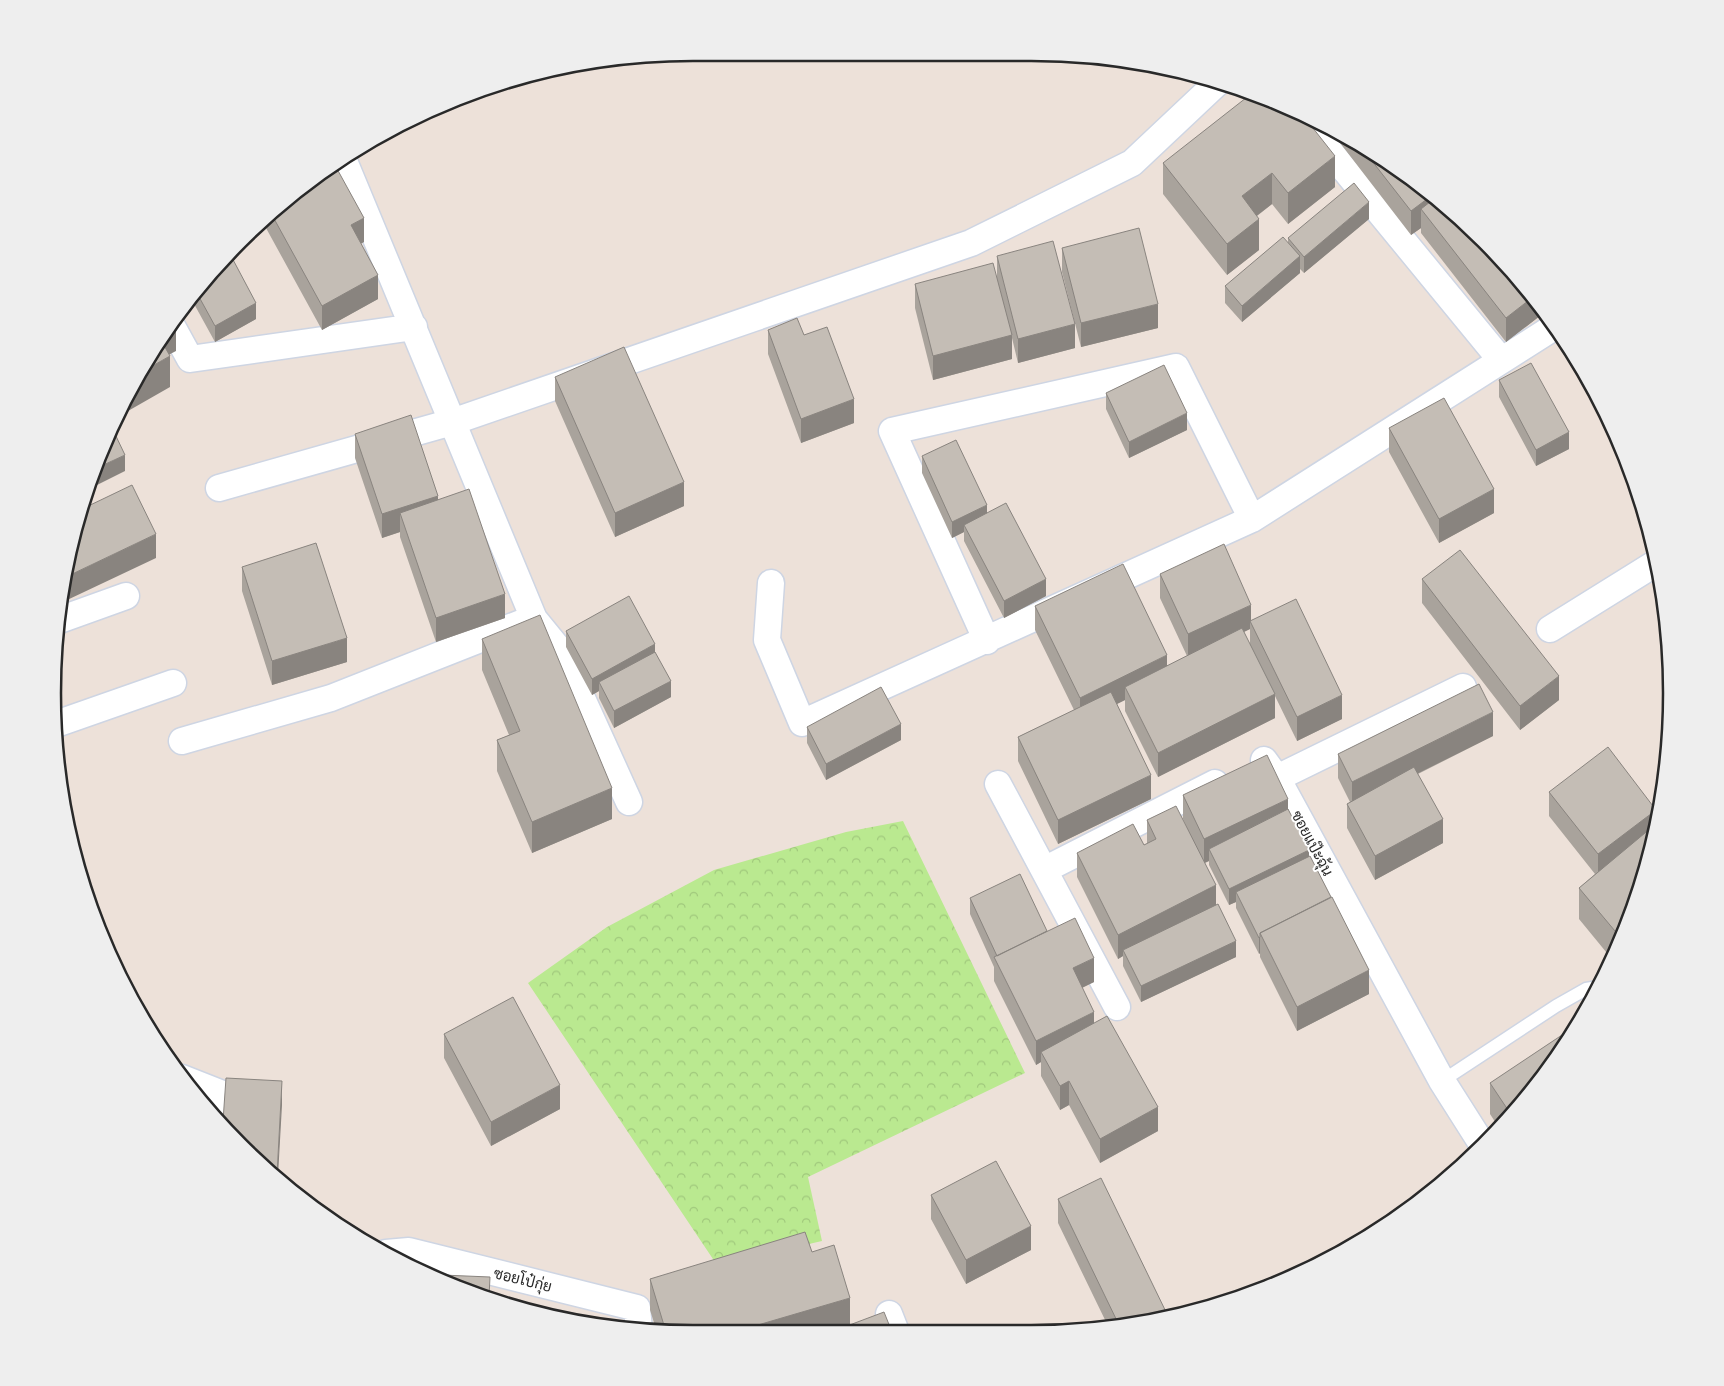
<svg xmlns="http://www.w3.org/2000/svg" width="1724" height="1386" font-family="Commissioner,Sarabun,sans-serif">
<defs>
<pattern id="forest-crowns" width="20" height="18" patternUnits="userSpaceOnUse" patternTransform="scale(1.25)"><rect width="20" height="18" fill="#bae990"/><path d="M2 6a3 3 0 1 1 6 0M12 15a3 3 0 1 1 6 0" fill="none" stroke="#a0c87c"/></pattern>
</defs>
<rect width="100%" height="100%" fill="#ede1d9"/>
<path fill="url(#forest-crowns)" d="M903 821 1025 1073 808 1177 822 1241 717 1265 528 983 607 927 714 870 846 832Z"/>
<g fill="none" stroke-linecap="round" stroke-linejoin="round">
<defs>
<path id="lane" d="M1442 1081 1556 1006 1586 989 1598 987"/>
<path id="street" d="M1313 131 1501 360
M344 161 534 619 561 652 629 802
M173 328 190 359 414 327
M219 488 452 422 971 243 1132 163 1217 83
M771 583 767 640 802 723 1252 519 1554 327
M62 619 126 596
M1550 629 1656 563
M987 641 892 431 1176 367 1252 519
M56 724 173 683
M182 741 331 698 521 623
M1264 760 1277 778 1442 1081 1482 1144
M1277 778 1463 687
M998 784 1117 1007
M1044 870 1215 783
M182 1078 220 1093 218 1116
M386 1253 409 1251 637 1308 639 1330
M889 1314 896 1332"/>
</defs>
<use href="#lane" stroke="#ced5e3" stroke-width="15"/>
<use href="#street" stroke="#ced5e3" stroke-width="29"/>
<use href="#lane" stroke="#fff" stroke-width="12"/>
<use href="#street" stroke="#fff" stroke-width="26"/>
</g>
<path fill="#a9a39c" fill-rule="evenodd" d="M1314 120V129L1335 187 1288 224 1272 204 1257 216 1259 250 1227 275 1163 194V163Z
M1327 126 1352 138 1454 212 1539 303 1545 312 1506 342 1421 233V228L1411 235Z
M336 167 364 242 361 243 378 299 322 330 266 228V220Z
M1369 219 1304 273 1300 269V273L1242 322 1225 303V286L1288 242V238Z
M1062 248 1158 328 1081 347 1062 272Z
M229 254 256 319 215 342 193 302Z
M997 256 1075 348 1018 363 1012 338V359L933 380 915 308V284L997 276Z
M768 330 804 335 854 423 801 443 768 354Z
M555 377 684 506 615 537 555 401Z
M1499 380 1569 449 1536 466 1499 397Z
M1106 393 1187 430 1129 458 1106 409Z
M1389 428 1494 513 1439 543 1389 452Z
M355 434 438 500 505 618 436 642 400 537V532L382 538 355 458Z
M922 456 987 513 1046 596 1004 618 964 541V532L952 538 922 473Z
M242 567 347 662 272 685 242 591Z
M1160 574 1251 620 1342 719 1297 741 1275 696V718L1158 777 1125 711V700L1117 704 1151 799 1058 844 1018 761V737L1074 710 1035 630V606L1167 666 1187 656 1160 598ZM1250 629V645L1244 632Z
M1422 579 1559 700 1520 730 1422 603Z
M566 631 655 653 671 697 614 728 599 698V691L592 695 566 647Z
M482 639 612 819 532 853 497 771V740L509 735 482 670Z
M807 727 901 740 826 780 807 743Z
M1493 736 1418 774 1443 843 1375 880 1347 828V804L1350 802 1338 778V754Z
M1549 792 1656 820 1638 899 1611 958 1579 919V888L1595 874 1549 816Z
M1183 795 1288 809 1369 994 1297 1031 1260 957V953L1259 954 1236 908V902L1229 905 1209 865V861L1205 863 1216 905 1236 957 1141 1002 1123 966V956L1118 959 1077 877V853L1144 845 1147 844V820L1194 843 1183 819Z
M970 898 1047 931 1094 982 1082 988 1094 1023 1158 1131 1100 1163 1069 1105 1060 1110 1041 1076V1062L1036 1065 994 981V967L970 914Z
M444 1034 560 1109 491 1146 444 1058Z
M1490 1083 1513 1115 1499 1128 1490 1114Z
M931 1195 1031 1250 966 1284 931 1219Z
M1058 1199 1168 1316 1108 1326 1058 1223Z
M812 1252 850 1325 892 1332H657L650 1310V1279Z"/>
<path fill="#89847f" d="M1307 117 1314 120V142L1305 118Z
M1335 156V187L1288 224V193Z
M1272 173V204L1242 227V196Z
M1431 196 1447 207 1421 209V228L1411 235V211Z
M1369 202V219L1304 273V257Z
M364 218V242L351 249V225Z
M1259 219V250L1227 275V244Z
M1300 256V273L1242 322V306Z
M378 275V299L322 330V306Z
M1533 297 1539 303 1545 312 1506 342V318Z
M256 303V319L215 342V326Z
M1158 304V328L1081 347V323Z
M176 324V351L155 362V351Z
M1075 324V348L1018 363V339Z
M1012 335V359L933 380V356Z
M170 356V387L121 415 138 374Z
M854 399V423L801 443V419Z
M1187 413V430L1129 458V442Z
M1569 432V449L1536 466V450Z
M125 455V471L91 488 99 467Z
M684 482V506L615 537V513Z
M1494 489V513L1439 543V519Z
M438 496V520L400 513V532L382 538V514Z
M987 505V521L964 525V532L952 538V522Z
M156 534V558L65 601 68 576Z
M1046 579V596L1004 618V601Z
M505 594V618L436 642V618Z
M1251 605V623L1250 621V629L1188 658V634Z
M347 638V662L272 685V661Z
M655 644V660L599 682V691L592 695V679Z
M1167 655V679L1125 687V700L1080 722V698Z
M1559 676V700L1520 730V706Z
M671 681V697L614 728V711Z
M1275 694V718L1158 777V753Z
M1342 695V719L1297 741V717Z
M1493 712V736L1352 806V782Z
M901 724V740L826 780V764Z
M1151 775V799L1058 844V820Z
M612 788V819L532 853V822Z
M1288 799V823L1209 849V861L1204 863V839Z
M1656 810V820L1652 837 1598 878V854Z
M1443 819V843L1375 880V856Z
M1309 850V866L1236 892V902L1229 905V889Z
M1216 885V909L1123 950V956L1118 959V935Z
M1260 937V953L1259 954V938Z
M1236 941V957L1141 1002V986Z
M1094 958V982L1073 992V968Z
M1369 970V994L1297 1031V1007Z
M1094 1012V1036L1041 1052V1062L1036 1065V1041Z
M282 1081V1105L278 1176 277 1175Z
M1069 1081V1105L1060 1110V1086Z
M560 1085V1109L491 1146V1122Z
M1158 1107V1131L1100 1163V1139Z
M1031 1226V1250L966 1284V1260Z
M850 1298V1329L839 1332H734Z"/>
<path fill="#c4bdb5" stroke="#89847f" d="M1251 94 1276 101 1307 117 1305 118 1335 156 1288 193 1272 173 1242 196 1259 219 1227 244 1163 163Z
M1358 143 1431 196 1411 211Z
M336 167 364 218 351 225 378 275 322 306 272 215Z
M1354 183 1369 202 1304 257 1288 238Z
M1435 198 1454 212 1533 297 1506 318 1421 209Z
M1139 228 1158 304 1081 323 1062 248Z
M1283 237 1300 256 1242 306 1225 286Z
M1053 241 1075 324 1018 339 997 256Z
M230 254 256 303 215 326 198 295Z
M993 263 1012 335 933 356 915 284Z
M797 318 804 335 827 327 854 399 801 419 768 330Z
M162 342 170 356 138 374V372Z
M624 347 684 482 615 513 555 377Z
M1531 363 1569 432 1536 450 1499 380Z
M1164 365 1187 413 1129 442 1106 393Z
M1444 398 1494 489 1439 519 1389 428Z
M411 415 438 496 382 514 355 434Z
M114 432 125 455 99 467Z
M956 440 987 505 952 522 922 456Z
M132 485 156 534 68 576 74 527 82 509Z
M469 489 505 594 436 618 400 513Z
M1006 503 1046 579 1004 601 964 525Z
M316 543 347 638 272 661 242 567Z
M1224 544 1251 605 1188 634 1160 574Z
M1460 550 1559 676 1520 706 1422 579Z
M1123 564 1167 655 1080 698 1035 606Z
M629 596 655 644 592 679 566 631Z
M1296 599 1342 695 1297 717 1250 621Z
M540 615 612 788 532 822 497 740 520 731 482 639Z
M1242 628 1275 694 1158 753 1125 687Z
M655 652 671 681 614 711 599 682Z
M1479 684 1493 712 1352 782 1338 754Z
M881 687 901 724 826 764 807 727Z
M1111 692 1151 775 1058 820 1018 737Z
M1608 747 1656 810 1598 854 1549 792Z
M1267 755 1288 799 1204 839 1183 795Z
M1414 767 1443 819 1375 856 1347 804Z
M1176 806 1216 885 1118 935 1077 853 1133 824 1144 845 1156 839 1147 820Z
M1288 809 1309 850 1229 889 1209 849Z
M1651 828 1653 831 1638 899 1620 937 1579 888Z
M1310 856 1331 897 1260 933V937L1259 938 1236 892Z
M1020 874 1047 931 997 956 970 898Z
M1332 897 1369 970 1297 1007 1260 933Z
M1218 904 1236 941 1141 986 1123 950Z
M1075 918 1094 958 1073 968 1094 1012 1036 1041 994 957Z
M513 997 560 1085 491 1122 444 1034Z
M1107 1016 1158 1107 1100 1139 1069 1081 1060 1086 1041 1052Z
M1577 1025 1513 1115 1512 1116 1490 1083Z
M181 1076 188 1077 187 1085 185 1083Z
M226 1078 282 1081 277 1175 223 1121Z
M996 1161 1031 1226 966 1260 931 1195Z
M1101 1178 1168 1316 1119 1325 1058 1199Z
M805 1232 812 1252 834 1245 850 1298 734 1332H666L650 1279Z
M442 1275 490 1277 489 1297 442 1279Z
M884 1312 892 1332H831Z"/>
<g text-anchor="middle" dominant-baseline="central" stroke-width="4" stroke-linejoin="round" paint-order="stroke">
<g font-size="15" fill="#292929" stroke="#fff">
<text transform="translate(1313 843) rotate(62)">ซอยแป๊ะฉุ้น</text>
<text transform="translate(523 1279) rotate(14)">ซอยโป๋กุ่ย</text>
</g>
</g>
<path d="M0 0H1724V1386H0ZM693 61H1031A632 632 0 0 1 1663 693V693A632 632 0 0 1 1031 1325H693A632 632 0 0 1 61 693V693A632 632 0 0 1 693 61Z" fill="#eee" fill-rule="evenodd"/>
<path fill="none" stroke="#292929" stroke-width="2.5" d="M693 61H1031A632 632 0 0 1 1663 693V693A632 632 0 0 1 1031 1325H693A632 632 0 0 1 61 693V693A632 632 0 0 1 693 61Z"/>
</svg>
